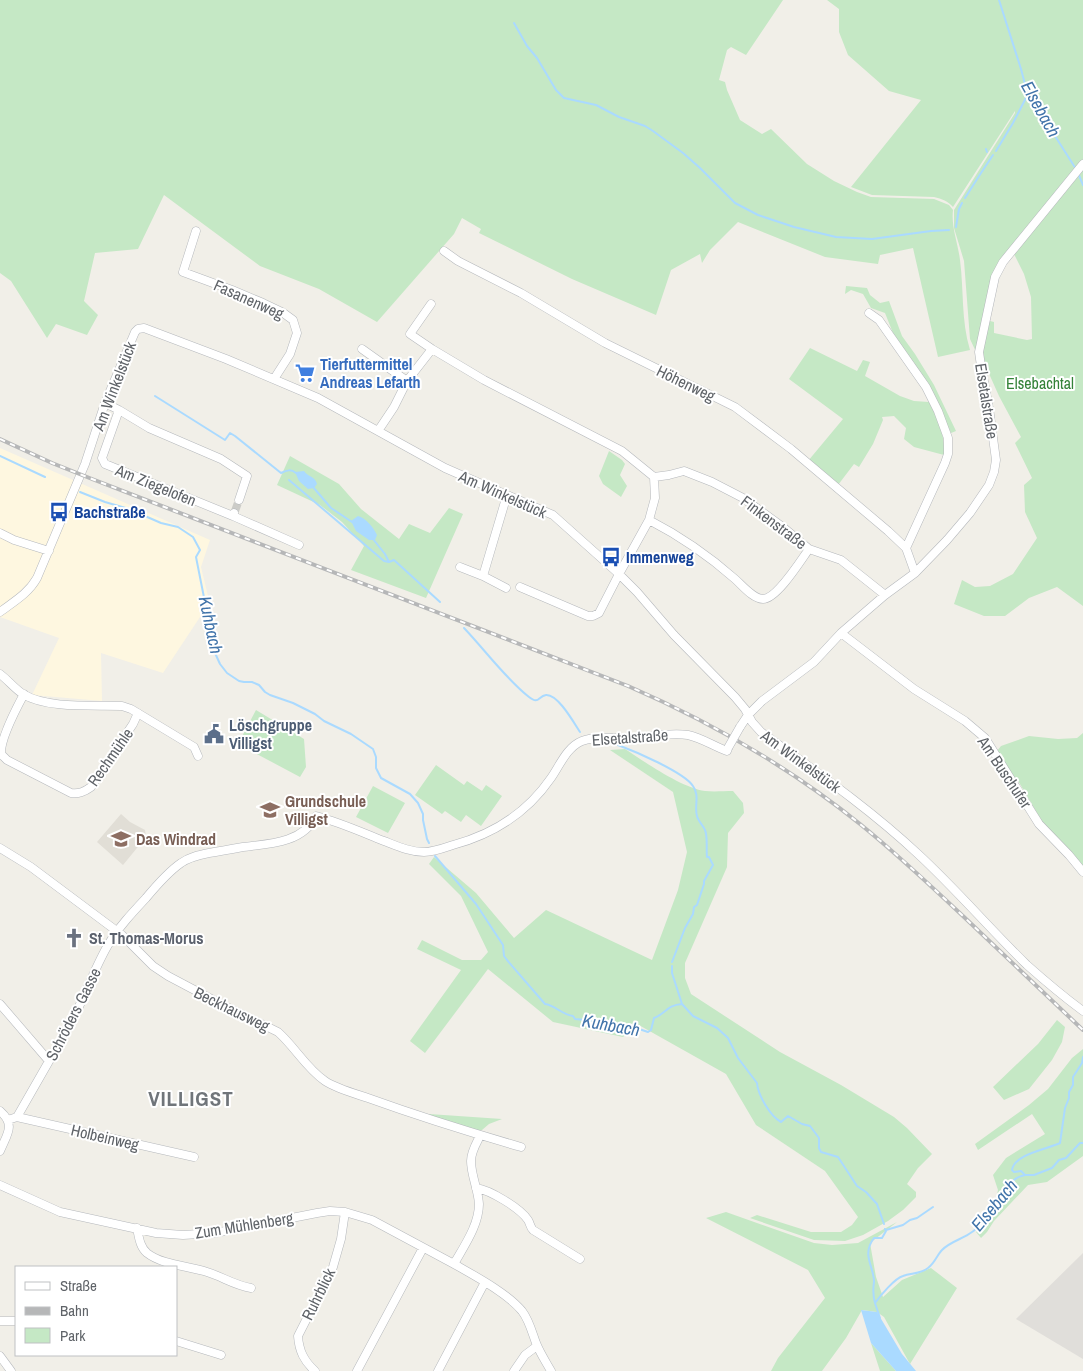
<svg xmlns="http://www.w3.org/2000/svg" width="1083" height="1371" font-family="'Archivo Narrow',sans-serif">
<rect width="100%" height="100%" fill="#f1efe8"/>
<path fill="#fef7e0" d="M0 448 210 540 201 567 208 596 202 614 163 673 101 653 102 701 32 695 59 638 0 617Z"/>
<path fill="#e0deda" d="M1083 1253V1359L1016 1319Z"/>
<path fill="#e1ded6" d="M121 814 130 822 145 830 146 837 123 865 97 842Z"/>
<path fill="#c5e8c5" d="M0 0H783L746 55 731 47 727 50 719 80 725 82 727 90 740 120 762 134 771 129 807 164 834 181 857 192 871 197 934 199 949 205 953 210C951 227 958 243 960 260 964 291 961 320 970 350L938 357 913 248 880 255 878 264 825 257 738 222 710 250 702 263 700 254 671 270 656 315 572 279 479 233 481 229 462 218 454 234 377 322 319 289 260 266 164 195 138 249 95 253 84 301 98 315 87 335 56 324 47 338 11 281 0 273Z
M827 0H1083V606L1057 587 1029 598 1005 616H984L954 604 962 580 975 587 990 586 1013 574 1037 538 1025 512 1024 485 1032 478 1015 443 1021 437 999 396 982 358 986 320 994 322V333L1027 340 1032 339 1031 297 1024 274 1013 252 1002 261 977 354 970 339 964 261 954 228V210L1015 113V111L953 207C948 201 942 199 934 197L872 195 851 187 921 100 889 91 848 55 839 32V9Z
M846 286 867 288 870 295 880 303 889 301 902 336 915 354 934 385 956 431 951 433 930 387 893 333 885 313 871 308 863 294 851 290 845 294Z
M810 348 857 371 863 360 870 362 865 376 900 396 914 401 929 402C939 419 945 435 944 455L914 447 904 439 906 428 894 416 882 417 883 420 873 444 859 467 854 464 838 485 808 461 843 419 789 379Z
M609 451 622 460 625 464 620 475 627 486 621 497 603 484 599 476Z
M290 456 339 484 361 509 399 539 409 524 430 533 449 508 463 514 426 598 351 570 364 546 342 522 320 505 277 485Z
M256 710 304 739 306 767 300 777 238 744Z
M1083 733V866L1043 823 1017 779 1014 778 997 751 1001 746 1029 736 1058 739 1077 738Z
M625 749C645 762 682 788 705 791 714 792 724 791 733 791L743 803 744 813 728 833 727 867 685 963V978L691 994 780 1052 841 1085 894 1117 907 1128 932 1154 918 1168 907 1184 916 1192V1197L903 1210 888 1221 863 1235 845 1241 814 1240 750 1218 757 1215 811 1232H841L852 1225 858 1217 825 1171 756 1125 726 1074 637 1024 623 1037 553 1022 488 969 425 1053 410 1041 461 970 417 949 422 940 462 960H481L488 952 461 896 429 864 434 857 476 893 514 938 546 910 652 960 678 890 687 852 673 792 610 750Z
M436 765 464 785 467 781 482 791 486 785 502 796 481 826 466 815 461 822 445 811 442 814 415 795Z
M373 786 405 803 388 833 356 817Z
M1057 1020 1065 1027 1062 1042 1052 1060 1029 1089 1004 1100 993 1087 1038 1044Z
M1083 1049V1156L1047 1182 1028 1185 994 1221 987 1232 981 1238 976 1232 991 1219 998 1190 993 1175 1006 1158 1045 1134 1032 1114 978 1150 975 1144 1029 1105 1048 1089 1072 1058Z
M418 1114H429L502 1119 489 1124 482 1130 476 1132Z
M726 1212 814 1243 832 1245 858 1243 897 1222 870 1243 876 1277 883 1297 902 1280 931 1268 957 1288 910 1364 884 1317 877 1312 862 1310 846 1338 822 1371H771L778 1358 825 1298 808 1270 706 1218Z
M871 1343 896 1371H880Z"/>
<path fill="#aadaff" d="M304 471C308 477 315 476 317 484L314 488 308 489 299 481 295 472Z
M358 516C367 519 373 527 377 535L375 540H369L356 531 351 521Z
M861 1310 877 1312 902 1354 916 1371H896L871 1343Z"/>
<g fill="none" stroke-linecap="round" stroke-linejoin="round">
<path stroke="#aadaff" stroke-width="2" d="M999 0 1021 69 1027 92 1076 169
M514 23 527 46 537 58 556 90 564 98 596 105 619 117 645 126 653 131 683 153 700 168 735 203 758 215 794 227 836 237 872 239 931 231 949 230
M986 149 987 152
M996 151 1013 123 1028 94
M1078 173 1083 185
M965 198 981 173 993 155
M956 227 959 209 962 203
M155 396 225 440 230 433 235 436 281 473C287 470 291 469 296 473
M0 456 45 477
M289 480 384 561 389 562
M313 487 331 508 352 522
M80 492 105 502 129 509 161 523 178 527 193 537 200 550 196 557 215 653 220 664 227 673 239 681 244 682H252L259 685 265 692 270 695 293 703 315 714 324 721 351 734 373 749 376 757V768L381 778 410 794 418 803 423 814V820L427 839 429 843
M373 539 385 554 389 562 394 560 440 602
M464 628C485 650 506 679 529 697 539 705 538 696 546 695 558 694 574 723 580 732
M618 745C634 751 684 772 693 786 700 796 694 806 697 816 698 821 703 825 705 830 708 837 706 849 707 857H709L713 865 704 881V884L697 905 694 907 693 914 685 928 672 962
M435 856 476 904 503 945 504 956 507 960 545 1004C555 1005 562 1015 573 1016L575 1019 597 1021 607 1027 613 1029 619 1030 630 1026 648 1032 651 1030 654 1018C665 1014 667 1005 682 1004L693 1016 717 1028 728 1038 738 1058 757 1083C758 1095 770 1116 781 1122L788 1116 802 1124 810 1126 819 1138V1148L821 1152 838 1157 857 1186 866 1192 877 1204 884 1224
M672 966V973L682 1004
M1025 1175H1034L1052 1168 1059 1160 1066 1158 1080 1143H1083
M886 1230 903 1225 910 1220 917 1218 933 1207
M875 1303C873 1296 873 1289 874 1282 874 1266 861 1255 874 1238H882L886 1231 885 1229
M880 1318 875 1303C880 1296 895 1278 903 1276 912 1273 920 1274 928 1268 935 1263 937 1255 942 1250 951 1241 963 1239 972 1232 977 1228 983 1224 987 1219 996 1209 989 1198 1007 1194 1012 1182 1012 1178 1025 1175L1021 1171 1014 1172 1012 1170C1014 1154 1048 1149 1060 1143L1065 1108 1069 1098V1092L1073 1085V1077L1082 1063 1083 1057"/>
<path stroke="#ccccc8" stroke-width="8" stroke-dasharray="8 4" stroke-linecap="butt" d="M235 511 239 500"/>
<defs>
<path id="minor" d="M196 231 183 272 232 290 263 303 282 312 293 320 297 333 290 354 274 379
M444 251 458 261 521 293 605 343 735 407 791 449 888 531 906 548 915 573
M431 304 410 334 432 349
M869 313 879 320 926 387 938 411 948 438V454L945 463 906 548
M362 349 407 381
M105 403 119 410 149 428 221 459 247 476 239 500
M119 410 102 458 105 464 233 516
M378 431 394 407 407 381 432 349 484 380 622 451 654 477 655 498 649 520 619 574 599 613 593 616H588L520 587
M654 477 669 475 684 471 712 482 743 498 784 528 809 549 841 560 885 595
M234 513 233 516 299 545
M649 520C680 536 709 556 735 579 742 585 753 599 763 599 777 599 801 560 809 549
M0 533 14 540 49 551
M460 567 483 576 506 588
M483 576 507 495
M0 612C13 602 28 594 37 578L85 464 105 403 135 332 138 329 144 328 226 359 318 398 445 468 553 515 619 574 637 592 674 635 735 697 745 709 752 722 761 732C815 771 869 808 918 854 956 889 990 929 1027 965 1045 981 1064 997 1083 1011
M841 633 914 689 965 721 985 738 1039 824 1069 855 1083 872
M0 674C8 680 15 689 23 694 47 709 94 705 122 706L131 709 194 747 198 756
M24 694C17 707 0 740 1 754 2 755 6 759 7 760L71 793C79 794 84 792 91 787L133 724 138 713
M740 727 748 715 762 701 814 662 841 633 885 595 915 573 947 540 970 513 989 485 994 472 996 460 989 408 981 366 979 352 995 277 1003 262 1083 164
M0 848 31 867 122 935 153 966 168 976 219 1003 278 1032C295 1047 306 1068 325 1081 335 1088 356 1094 368 1098 418 1116 469 1132 521 1147
M0 1004 49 1061
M0 1111C16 1125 7 1134 0 1151
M17 1117 194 1157
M8 1120 17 1117C35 1085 54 1053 72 1021 85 996 94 969 108 945 118 928 132 913 146 898 156 886 168 872 181 863 189 857 199 855 209 853 221 851 232 849 243 847 269 844 303 843 316 816 339 822 361 832 384 841 397 846 410 852 424 852 434 852 444 848 453 845 494 834 527 813 551 778 560 765 567 747 582 741 597 735 616 739 631 738 650 737 670 732 688 735 702 738 713 746 727 751L728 748
M0 1185 60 1212 156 1233 183 1235 215 1233 317 1213 330 1211 345 1212 372 1220 454 1264C464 1246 479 1225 479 1204 478 1189 471 1175 471 1161 471 1152 476 1144 480 1136
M476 1188C490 1190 520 1208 528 1220 530 1223 530 1227 533 1230L580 1259
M137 1228C139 1238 140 1247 147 1253 162 1265 189 1266 207 1272 223 1277 234 1285 251 1288
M454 1264C475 1276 507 1293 522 1311 529 1320 532 1332 536 1343 540 1353 546 1362 551 1371
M0 1321H16
M176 1341 221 1355
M0 1356 11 1371
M315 1371C304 1361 299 1351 298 1336L333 1267 341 1239 345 1212
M357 1371 423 1248
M438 1371 485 1282
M514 1371 525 1355 537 1346"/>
</defs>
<use href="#minor" stroke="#b5b8bc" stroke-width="9"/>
<use href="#minor" stroke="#fff" stroke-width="8"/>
<defs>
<path id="rail" d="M0 439 52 463 92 479 628 686C711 722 789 767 860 824 896 853 930 885 964 917 1004 955 1043 992 1083 1030"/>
</defs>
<use href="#rail" stroke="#b6b7b8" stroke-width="4"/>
<use href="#rail" stroke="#fff" stroke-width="2" stroke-dasharray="5.5" stroke-linecap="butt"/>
<defs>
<path id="minor-bridge" d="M728 748 740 727"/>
</defs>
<use href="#minor-bridge" stroke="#b5b8bc" stroke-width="9" stroke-linecap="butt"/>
<use href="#minor-bridge" stroke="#fff" stroke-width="8"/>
</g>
<defs>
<symbol id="supermarket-bare" viewBox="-9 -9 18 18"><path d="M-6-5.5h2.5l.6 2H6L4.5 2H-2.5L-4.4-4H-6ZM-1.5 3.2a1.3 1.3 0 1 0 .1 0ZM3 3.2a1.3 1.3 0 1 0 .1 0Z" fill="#3f7fe0" stroke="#fff" stroke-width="2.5" paint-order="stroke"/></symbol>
<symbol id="bus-bare" viewBox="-9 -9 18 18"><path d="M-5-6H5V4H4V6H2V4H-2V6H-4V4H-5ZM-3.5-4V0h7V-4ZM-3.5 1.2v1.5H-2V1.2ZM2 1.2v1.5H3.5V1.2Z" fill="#1a4fb4" stroke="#fff" stroke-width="2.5" paint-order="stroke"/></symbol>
<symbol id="civic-bare" viewBox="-9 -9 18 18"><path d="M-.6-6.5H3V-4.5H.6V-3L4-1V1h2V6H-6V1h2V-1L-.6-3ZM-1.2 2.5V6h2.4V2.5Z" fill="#5c6f8a" stroke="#fff" stroke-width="2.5" paint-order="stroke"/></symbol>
<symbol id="school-bare" viewBox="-9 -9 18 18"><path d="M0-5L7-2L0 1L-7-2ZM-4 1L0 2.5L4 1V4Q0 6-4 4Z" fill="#8d6e63" stroke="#fff" stroke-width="2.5" paint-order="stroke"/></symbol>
<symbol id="church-bare" viewBox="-9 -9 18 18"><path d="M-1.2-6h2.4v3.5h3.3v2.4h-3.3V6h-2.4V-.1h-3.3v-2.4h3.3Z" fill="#6b7280" stroke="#fff" stroke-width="2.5" paint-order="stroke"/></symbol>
</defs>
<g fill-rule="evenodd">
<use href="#supermarket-bare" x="291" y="359" width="28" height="28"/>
<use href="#bus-bare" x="45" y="498" width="28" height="28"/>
<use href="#bus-bare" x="597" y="543" width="28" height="28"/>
<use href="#civic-bare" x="200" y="720" width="28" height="28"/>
<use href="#school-bare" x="256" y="796" width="28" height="28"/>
<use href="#school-bare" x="107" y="825" width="28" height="28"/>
<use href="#church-bare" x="60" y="924" width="28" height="28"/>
</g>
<g text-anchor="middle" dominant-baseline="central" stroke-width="4" stroke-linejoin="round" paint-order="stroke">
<g font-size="16" fill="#5f6368" stroke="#fff">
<text transform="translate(249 299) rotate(24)">Fasanenweg</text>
<text transform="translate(686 383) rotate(26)">Höhenweg</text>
<text transform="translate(114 386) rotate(-69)">Am Winkelstück</text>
<text transform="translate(987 401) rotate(81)">Elsetalstraße</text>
<text transform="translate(156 485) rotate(22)">Am Ziegelofen</text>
<text transform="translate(503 494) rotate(24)">Am Winkelstück</text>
<text transform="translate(774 522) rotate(37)">Finkenstraße</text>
<text transform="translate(630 737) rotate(-4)">Elsetalstraße</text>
<text transform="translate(110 757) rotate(-55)">Rechmühle</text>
<text transform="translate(801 761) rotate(36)">Am Winkelstück</text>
<text transform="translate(1005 772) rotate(56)">Am Buschufer</text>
<text transform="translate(232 1009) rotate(26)">Beckhausweg</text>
<text transform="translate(73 1014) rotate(-63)">Schröders Gasse</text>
<text transform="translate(105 1137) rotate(13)">Holbeinweg</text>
<text transform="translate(244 1225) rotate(-9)">Zum Mühlenberg</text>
<text transform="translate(318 1294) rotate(-64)">Ruhrblick</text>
</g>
<g font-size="16" font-weight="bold" fill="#366cbe" stroke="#fff" text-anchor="start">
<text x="320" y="364">Tierfuttermittel<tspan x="320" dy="18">Andreas Lefarth</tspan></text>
</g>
<g font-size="16" fill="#348238" stroke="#fff">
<text x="1040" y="383">Elsebachtal</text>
</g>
<g font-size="16" font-weight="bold" fill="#164399" stroke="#fff" text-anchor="start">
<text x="74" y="512">Bachstraße</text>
<text x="626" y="557">Immenweg</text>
</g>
<g font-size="16" font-weight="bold" fill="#4e5e75" stroke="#fff" text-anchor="start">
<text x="229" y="725">Löschgruppe<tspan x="229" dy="18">Villigst</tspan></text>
</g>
<g font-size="16" font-weight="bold" fill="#785e54" stroke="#fff" text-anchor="start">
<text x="285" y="801">Grundschule<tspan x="285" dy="18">Villigst</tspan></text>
<text x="136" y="839">Das Windrad</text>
</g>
<g font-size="16" font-weight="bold" fill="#5b616d" stroke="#fff" text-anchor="start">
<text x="89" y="938">St. Thomas-Morus</text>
</g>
<g font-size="18" font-style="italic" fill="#4174aa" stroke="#fff">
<text transform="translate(1041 109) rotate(61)">Elsebach</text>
<text transform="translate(211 625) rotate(78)">Kuhbach</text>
<text transform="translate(611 1025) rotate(10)">Kuhbach</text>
<text transform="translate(994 1205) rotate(-50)">Elsebach</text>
</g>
<g font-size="21" font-weight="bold" letter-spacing="1" fill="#70757a" stroke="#fff">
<text x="191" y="1098">VILLIGST</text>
</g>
</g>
<rect x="15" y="1266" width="162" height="90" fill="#ffffff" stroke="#bfc1c3"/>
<rect x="25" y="1282" width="25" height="8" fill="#ffffff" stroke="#bfc1c3"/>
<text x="60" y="1291" font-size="15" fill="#5f6368">Straße</text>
<rect x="25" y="1307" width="25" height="8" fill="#b6b7b8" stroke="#bfc1c3"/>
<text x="60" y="1316" font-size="15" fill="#5f6368">Bahn</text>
<rect x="25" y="1328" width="25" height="15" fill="#c5e8c5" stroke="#bfc1c3"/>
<text x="60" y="1341" font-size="15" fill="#5f6368">Park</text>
</svg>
